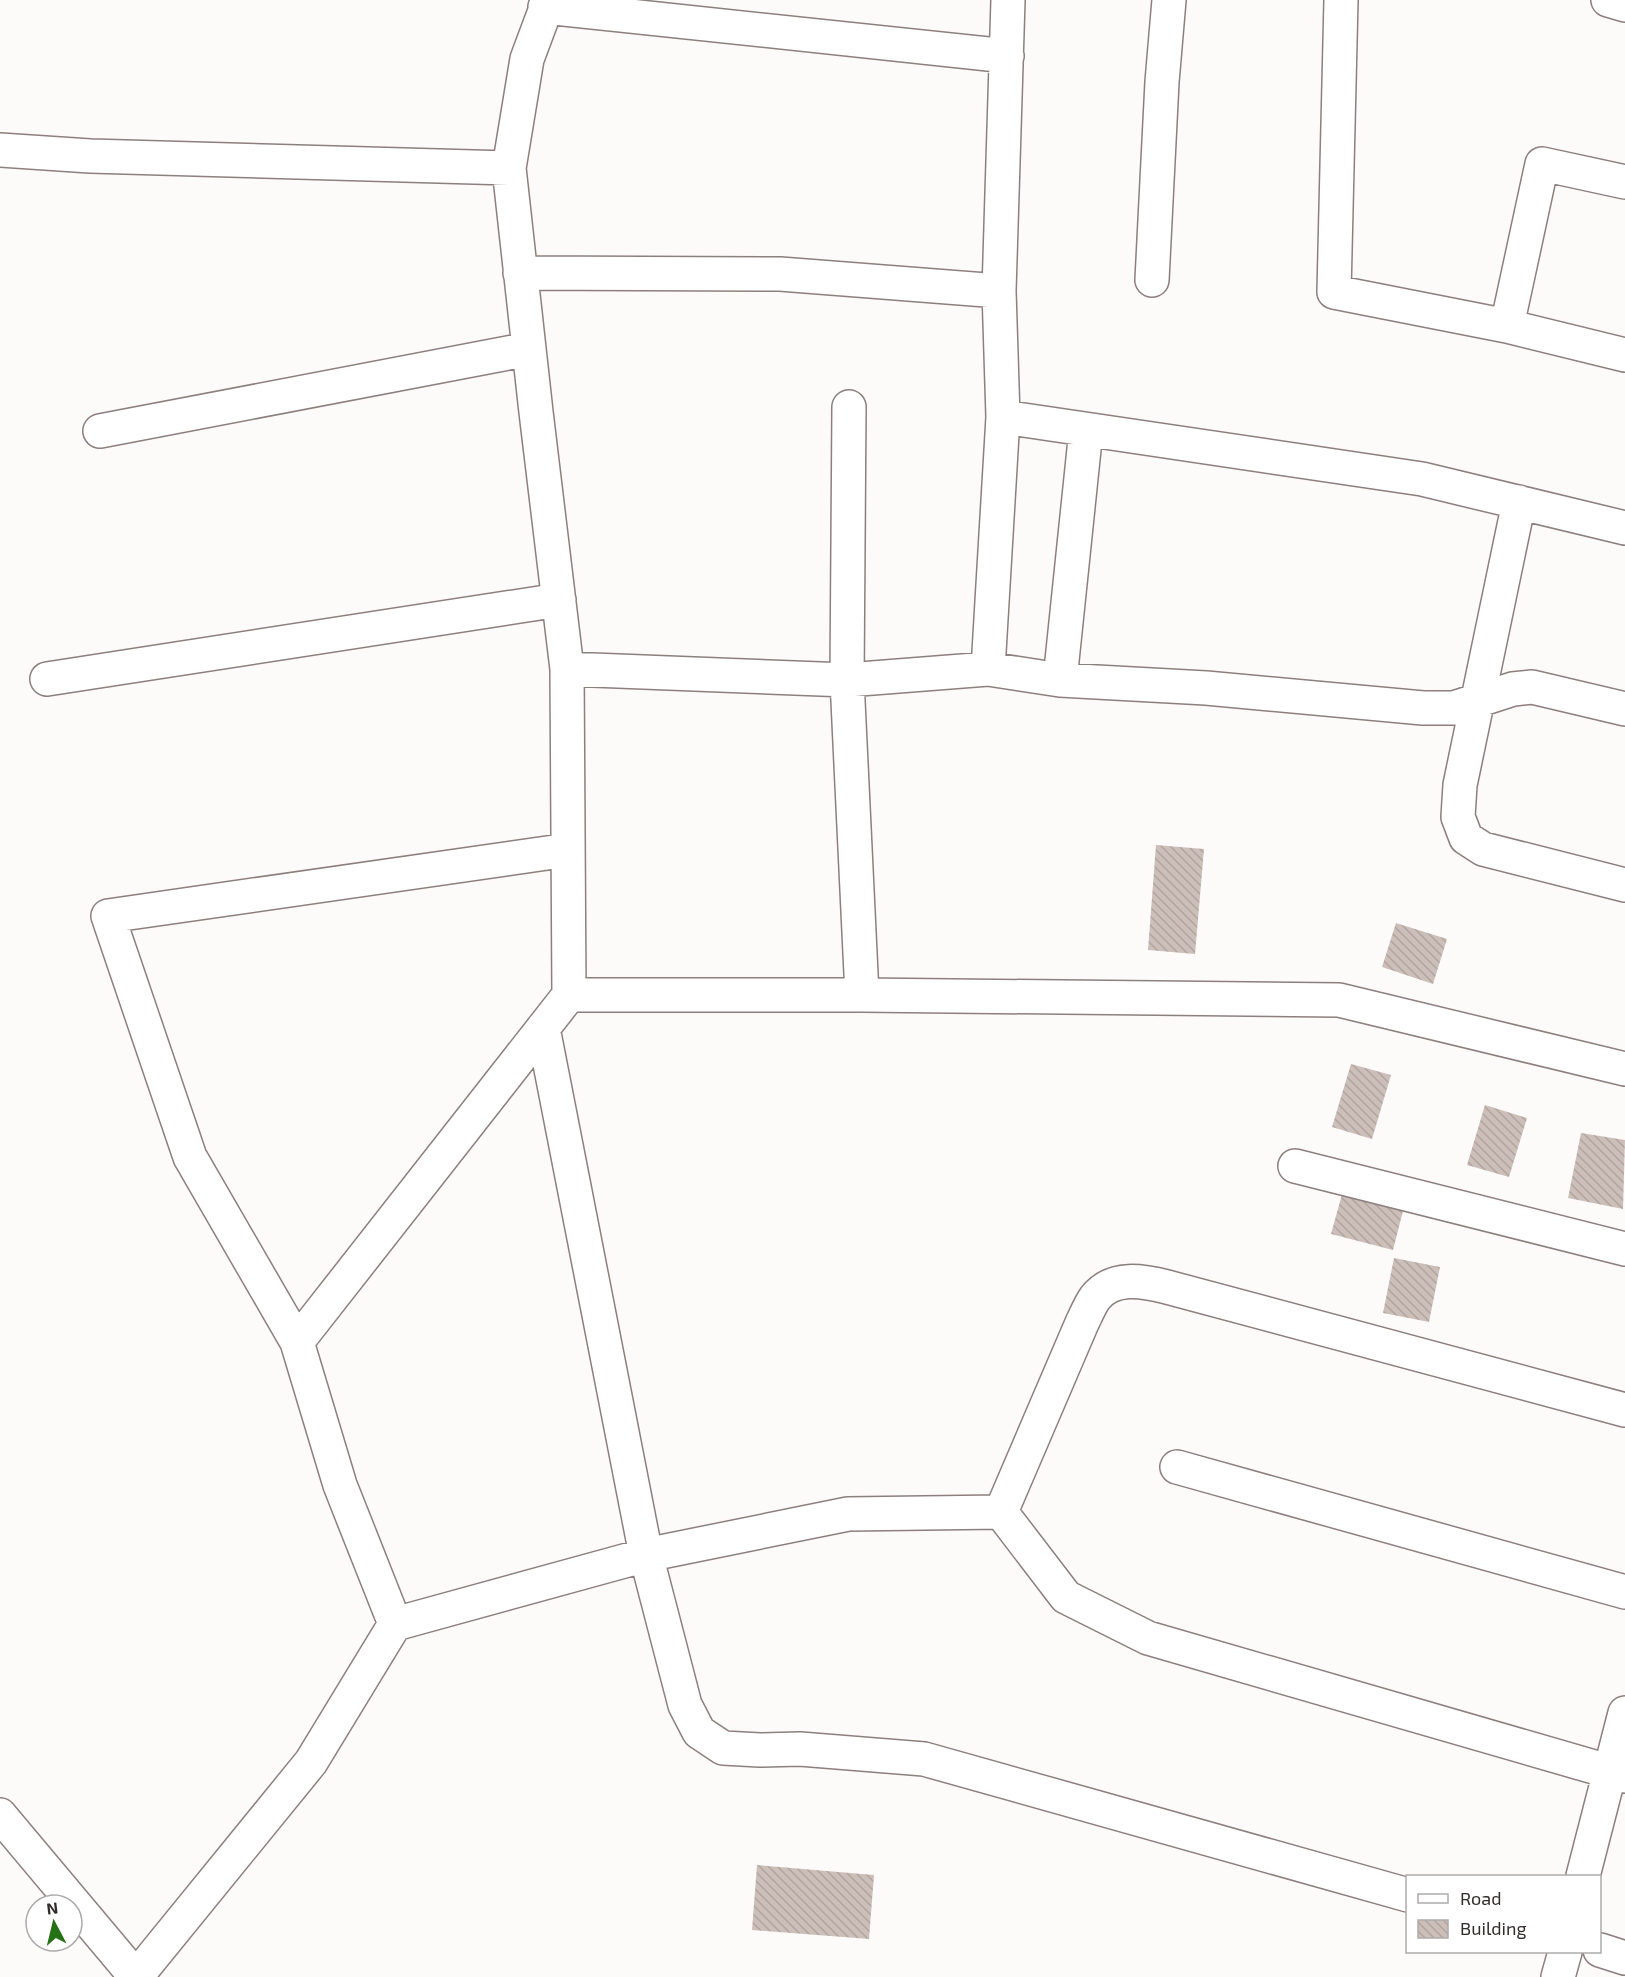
<svg xmlns="http://www.w3.org/2000/svg" width="1625" height="1977" font-family="'Exo 2',sans-serif">
<defs>
<pattern id="building-back-hatch" width="6" height="6" patternUnits="userSpaceOnUse" patternTransform="scale(1.5)"><rect width="6" height="6" fill="#ccbfb9"/><path d="M-1 5l2 2M0 0l6 6M5-1l2 2" fill="none" stroke="#b0a49f"/></pattern>
</defs>
<rect width="100%" height="100%" fill="#fdfafa"/>
<path fill="url(#building-back-hatch)" d="M1156 845 1204 849 1195 954 1148 950Z
M1396 923 1447 939 1433 984 1382 967Z
M1351 1064 1391 1075 1372 1139 1332 1127Z
M1485 1105 1527 1118 1509 1177 1467 1165Z
M1581 1133 1625 1140 1623 1209 1568 1198Z
M1344 1187 1405 1203 1393 1250 1331 1234Z
M1394 1258 1440 1267 1429 1322 1383 1313Z
M757 1865 874 1875 869 1939 752 1930Z"/>
<g fill="none" stroke-linecap="round" stroke-linejoin="round">
<defs>
<path id="minor" d="M1341 0 1334 292 1507 326 1625 355
M1608 0 1625 5
M545 7 1007 56
M0 150 90 156 509 168
M520 273 780 274 999 291
M1152 280 1162 82 1169 0
M1507 326 1542 164 1625 182
M849 407 847 680 862 995
M1003 417 1422 479 1625 528
M100 431 529 349
M1519 502 1460 785 1458 817 1466 838 1483 849 1625 885
M567 669 847 680 988 669 1060 680 1206 688 1423 708H1454L1513 689 1532 687 1625 709
M988 669 1003 417 999 291 1008 0
M47 679 559 600
M1060 680 1086 430
M569 995H862L1339 1000 1625 1069
M543 1028 646 1555 685 1705 699 1732 723 1748 760 1750 800 1749 924 1759 1408 1895
M1295 1166 1625 1249
M297 1342 190 1157 108 916 568 850
M1177 1467 1625 1592
M1001 1512 1082 1323C1086 1315 1090 1305 1095 1298 1113 1275 1143 1281 1167 1287L1625 1410
M1001 1512 1066 1597 1148 1638 1625 1776
M395 1624 646 1555 848 1514 1001 1512
M1583 1876 1625 1713
M1600 1950 1625 1958
M136 1977 311 1762 395 1624 340 1485 297 1342 569 995 567 669 536 412 509 168 527 59 549 0
M1558 1977 1565 1952"/>
<path id="major" d="M0 1815 136 1977"/>
</defs>
<use href="#minor" stroke="#8d7f7e" stroke-width="36"/>
<use href="#major" stroke="#8d7f7e" stroke-width="36"/>
<use href="#minor" stroke="#fff" stroke-width="33"/>
<use href="#major" stroke="#fff" stroke-width="33"/>
</g>
<rect x="1406" y="1875" width="195" height="78" fill="#ffffff" stroke="#adabaa" stroke-width="1.5"/>
<rect x="1418" y="1894" width="30" height="9" fill="#ffffff" stroke="#adabaa" stroke-width="1.5"/>
<text x="1460" y="1905" font-size="18" fill="#322c2b">Road</text>
<rect x="1418" y="1920" width="30" height="18" fill="url(#building-back-hatch)" stroke="#adabaa" stroke-width="1.5"/>
<text x="1460" y="1935" font-size="18" fill="#322c2b">Building</text>
<g transform="translate(54 1923) rotate(353)"><circle r="28" fill="#ffffff" stroke="#adabaa" stroke-width="1.5"/>
<path d="M0-4.5L10 22L0 15L-10 22Z" fill="#257116"/>
<text y="-9" font-size="16" font-weight="bold" text-anchor="middle" fill="#322c2b">N</text>
</g>
</svg>
